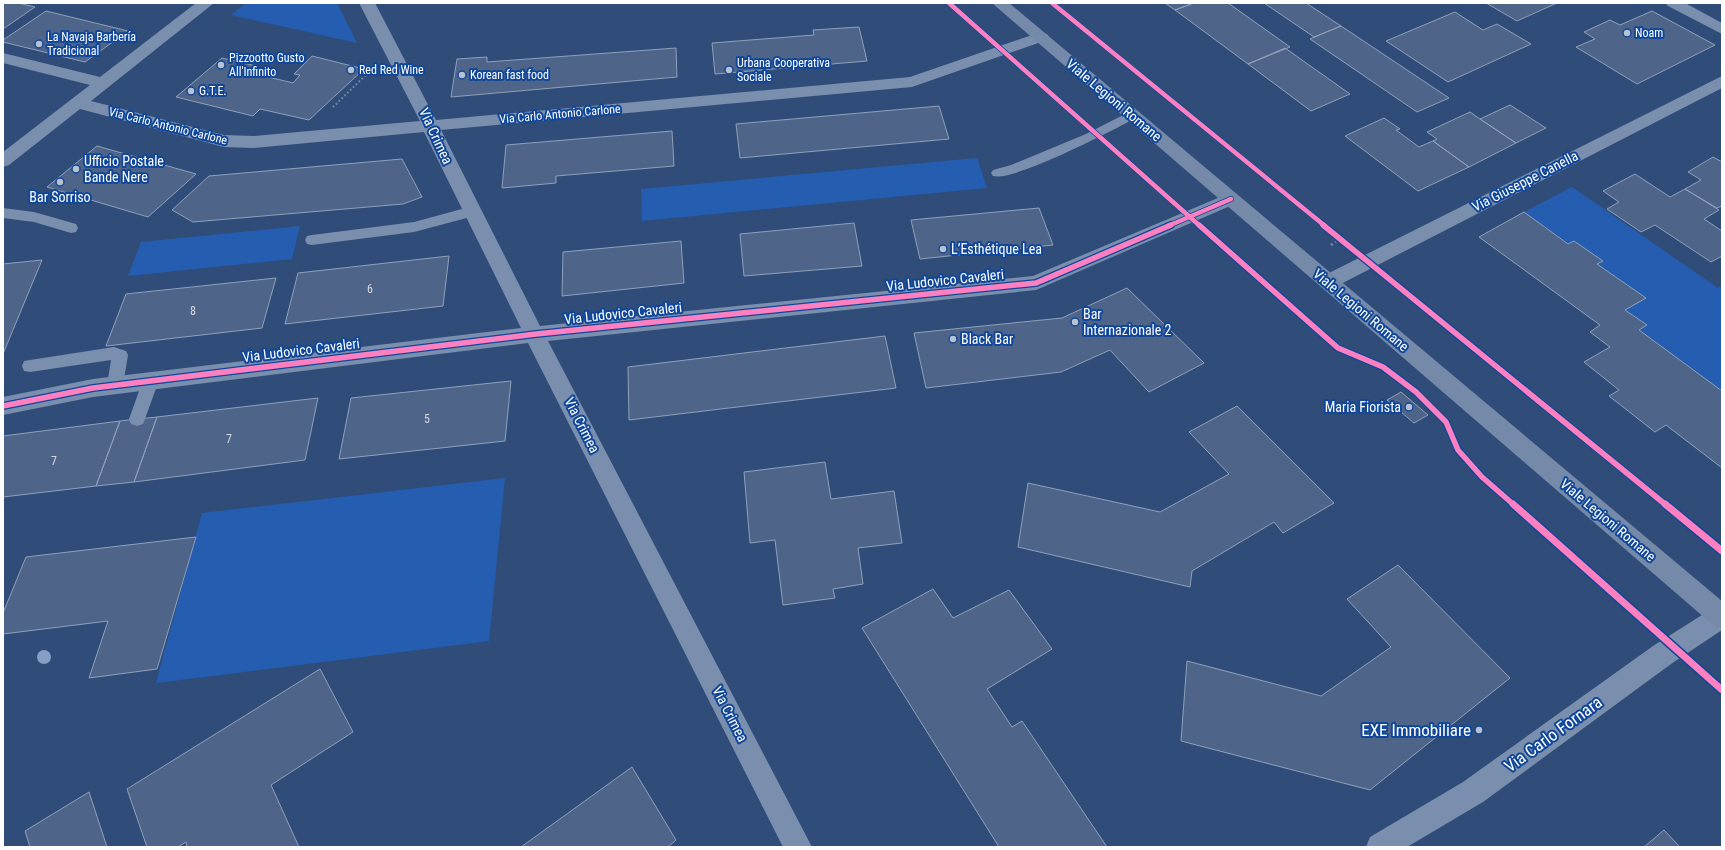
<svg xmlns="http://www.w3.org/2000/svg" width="1725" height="850" font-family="'Roboto Condensed',sans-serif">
<rect width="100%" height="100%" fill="#304d7a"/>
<path fill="#255db0" d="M246 3H337L357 43 231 15Z
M977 158 987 188 642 221 641 189Z
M1572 187 1718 288 1722 285V391L1639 330 1647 325 1625 310 1645 298 1597 264 1603 261 1574 241 1568 244 1524 212Z
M300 226 292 259 128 276 141 242Z
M505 478 489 641 156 683 202 513Z"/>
<path fill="#4e6589" stroke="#8fa0ba" d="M3 3H18L35 7 3 29Z
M1165 3H1194L1175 10Z
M1194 3H1228L1290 47 1248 64 1175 10Z
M1264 3H1306L1341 26 1314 37Z
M1486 3H1557L1517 21Z
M46 11 128 31 85 62 3 42V40Z
M1652 11 1715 45 1637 84 1576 47 1595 39 1584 32 1610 20 1620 25Z
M1455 12 1483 30 1497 24 1531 44 1448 82 1386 41Z
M1341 26 1449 98 1417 112 1310 39Z
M859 27 867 61 715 74 712 43 814 35 813 30Z
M676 48 677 77 451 97 457 59 487 57V62Z
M1285 48 1350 94 1311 111 1248 64Z
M312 56 364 69 309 120 260 109 253 116 176 97 222 58 256 66 248 72 293 83 300 75 294 74Z
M1510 105 1546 128 1516 143 1480 119Z
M939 106 949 139 740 158 736 124Z
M1470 112 1480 119 1516 143 1469 167 1433 141 1437 139 1427 132Z
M1384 118 1400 129 1396 130 1419 147 1433 141 1469 167 1418 191 1345 136Z
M672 131 674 166 556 176V183L502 188 506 145Z
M97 146 196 174 148 217 47 187Z
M1713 157 1722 162V206L1717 208 1685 189 1701 180 1688 172Z
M402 159 422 197 403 204 193 222 172 210 209 176Z
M1635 174 1670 197 1685 189 1719 210 1704 219 1722 231V256L1711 262 1655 225 1641 232 1607 209 1619 202 1603 191Z
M1039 208 1053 245 920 259 911 220Z
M1524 212 1568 244 1574 241 1603 261 1597 264 1646 298 1625 310 1647 325 1639 330 1722 391V468L1666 425 1655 432 1609 396 1619 390 1584 362 1610 347 1590 332 1600 325 1479 237Z
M854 223 862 266 744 276 740 234Z
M681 241 684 283 562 296 563 252Z
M449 256 443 306 285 324 298 273Z
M42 260 3 354V264Z
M276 278 262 328 106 346 126 294Z
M1127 288 1204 363 1149 392 1110 350 1061 372 926 388 914 333 1062 318Z
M885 336 896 388 629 420 628 367Z
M511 381 505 441 339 459 351 398Z
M1401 392 1428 415 1414 423 1387 400Z
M318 398 305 460 134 482 157 417Z
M1237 406 1334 503 1283 533 1274 522 1192 571 1190 587 1018 547 1028 483 1160 512 1229 474 1189 432Z
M157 417 134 482 96 486 120 421Z
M120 421 96 486 3 497V436Z
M825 462 831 499 894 491 902 543 858 548 863 584 833 589 835 598 783 605 775 540 750 543 744 472Z
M196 537 157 669 89 678 108 621 3 634V613L26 557Z
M1398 565 1510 678 1370 790 1181 741 1187 661 1321 696 1391 647 1347 599Z
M933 589 953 618 1009 590 1052 649 987 689 1012 727 1022 721 1107 847H999L862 628Z
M320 669 353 732 271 785 299 847H187L186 842 178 847H147L127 789Z
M632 767 676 840 668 847H521Z
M89 792 107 847H30L25 831Z
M1664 830 1680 847H1644Z"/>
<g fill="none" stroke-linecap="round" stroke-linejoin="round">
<path stroke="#7a8ead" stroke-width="2" stroke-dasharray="1.5 2.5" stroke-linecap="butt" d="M333 107 371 70"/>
<path stroke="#7a8ead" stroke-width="2.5" stroke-dasharray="2 3" stroke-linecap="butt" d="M1331 245 1336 242"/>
<path fill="#7a8ead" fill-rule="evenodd" d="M1131 111 1136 112 1138 115 1136 118C1113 130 1014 182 993 176L991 173 993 170 1011 165 1086 134Z
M473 206 478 207 480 211 478 215 414 232 312 245 307 244 305 240 307 236 312 235 414 222Z
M3 208 34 212 76 224 78 228 76 232 71 233 34 222 3 218Z
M114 347 126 351 128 355 123 385 121 390 115 392 109 390 107 385 111 360 30 372 24 371 22 366 24 361 30 360Z
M151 373 157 375 159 380 145 419 143 424 137 426 131 424 129 419 143 380 145 375Z"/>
<path fill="#7a8ead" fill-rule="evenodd" d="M196 3H214L91 101 224 135 253 136 420 121 359 3H375L436 120 910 77 1035 34H1047L1049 37 1047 40 912 87 441 130 540 326 1033 276 1225 195 1231 193 1237 195 1240 199 1237 203 1036 290 548 341 812 847H783L528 343 93 397 3 415V397L93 379 521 328 424 132 253 148 224 147 80 109 9 165 3 167V152L90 85 3 63V53L100 77Z
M1665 3H1685L1722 23V34L1668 6Z
M1722 76V88L1335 287 1328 289 1321 287 1318 282 1321 277Z
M1722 604V630L1671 664 1483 802 1407 847H1366L1370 837 1463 782 1653 646 1713 608Z"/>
<path fill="#7589a9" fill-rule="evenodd" d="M992 3H1009L1722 601V629L1713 625Z"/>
<defs>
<path id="cycleway-far2" d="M949 3 1200 226
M1052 3 1325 226
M1168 226 1231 199"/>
<path id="cycleway-far1" d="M1199 225 1338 348 1383 367 1416 392 1446 422 1458 450 1482 477 1514 505
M1323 225 1666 505
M3 406 93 388 536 334 1036 283 1171 225"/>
<path id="cycleway" d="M1513 504 1722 690
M1665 504 1722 551"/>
</defs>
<use href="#cycleway-far2" stroke="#10479a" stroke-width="6"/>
<use href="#cycleway-far1" stroke="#10479a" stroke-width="8"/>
<use href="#cycleway" stroke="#10479a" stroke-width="10"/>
<use href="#cycleway-far2" stroke="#ff80c0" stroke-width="4.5"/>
<use href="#cycleway-far1" stroke="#ff80c0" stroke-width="5.5"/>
<use href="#cycleway" stroke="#ff80c0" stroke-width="7"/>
</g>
<circle fill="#869ec3" cx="44" cy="657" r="7"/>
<g fill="#b7c1d0" stroke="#10479a" stroke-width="1.5">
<circle cx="1627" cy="33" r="4"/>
<circle cx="39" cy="44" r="4"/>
<circle cx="221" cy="65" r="4"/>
<circle cx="351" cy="70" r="4"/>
<circle cx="729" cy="70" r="4"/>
<circle cx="462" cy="75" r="4"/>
<circle cx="191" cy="91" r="4"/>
<circle cx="76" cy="169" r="4"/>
<circle cx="60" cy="182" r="4"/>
<circle cx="943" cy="249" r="4"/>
<circle cx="1075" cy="322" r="4"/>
<circle cx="953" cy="339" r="4"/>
<circle cx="1409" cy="407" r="4"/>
<circle cx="1479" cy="730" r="4"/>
</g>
<g text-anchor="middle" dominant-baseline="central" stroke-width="4" stroke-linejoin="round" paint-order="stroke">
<g font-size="12" fill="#fff" stroke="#10479a" text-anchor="start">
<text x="1635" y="33">Noam</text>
<text x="47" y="37">La Navaja Barbería<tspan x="47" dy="14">Tradicional</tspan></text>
<text x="229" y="58">Pizzootto Gusto<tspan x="229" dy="14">All'Infinito</tspan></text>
<text x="737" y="63">Urbana Cooperativa<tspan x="737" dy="14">Sociale</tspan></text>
<text x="359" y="70">Red Red Wine</text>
<text x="470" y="75">Korean fast food</text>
<text x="199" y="91">G.T.E.</text>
</g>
<g font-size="12" fill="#fff" stroke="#10479a">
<text transform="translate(560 114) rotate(-5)">Via Carlo Antonio Carlone</text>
<text transform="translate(168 126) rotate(14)">Via Carlo Antonio Carlone</text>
</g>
<g font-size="12" fill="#d3d8e2">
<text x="370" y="289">6</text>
<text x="193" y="311">8</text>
<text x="427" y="419">5</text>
<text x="229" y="439">7</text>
<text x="54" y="461">7</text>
</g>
<g font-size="14" fill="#fff" stroke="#10479a">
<text transform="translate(1114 100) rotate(40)">Viale Legioni Romane</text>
<text transform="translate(436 136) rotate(65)">Via Crimea</text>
<text transform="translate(1525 181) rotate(-27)">Via Giuseppe Canella</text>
<text transform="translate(945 280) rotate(-6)">Via Ludovico Cavaleri</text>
<text transform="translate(1361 310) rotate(40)">Viale Legioni Romane</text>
<text transform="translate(623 313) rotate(-6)">Via Ludovico Cavaleri</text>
<text transform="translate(301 350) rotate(-7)">Via Ludovico Cavaleri</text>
<text transform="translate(582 425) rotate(63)">Via Crimea</text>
<text transform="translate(1608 520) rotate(40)">Viale Legioni Romane</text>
<text transform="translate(730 714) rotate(63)">Via Crimea</text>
</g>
<g font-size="14" fill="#fff" stroke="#10479a" text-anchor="start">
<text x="84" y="161">Ufficio Postale<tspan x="84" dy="16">Bande Nere</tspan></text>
<text x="60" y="197" text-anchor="middle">Bar Sorriso</text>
<text x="951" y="249">L’Esthétique Lea</text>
<text x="1083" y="314">Bar<tspan x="1083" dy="16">Internazionale 2</tspan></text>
<text x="961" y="339">Black Bar</text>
<text x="1401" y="407" text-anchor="end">Maria Fiorista</text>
</g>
<g font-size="17" fill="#fff" stroke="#10479a" text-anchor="end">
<text x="1471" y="730">EXE Immobiliare</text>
</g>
<g font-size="17" fill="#fff" stroke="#10479a">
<text transform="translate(1553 734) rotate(-36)">Via Carlo Fornara</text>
</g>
</g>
<rect width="1725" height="850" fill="none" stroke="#ffffff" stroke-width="8"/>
</svg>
